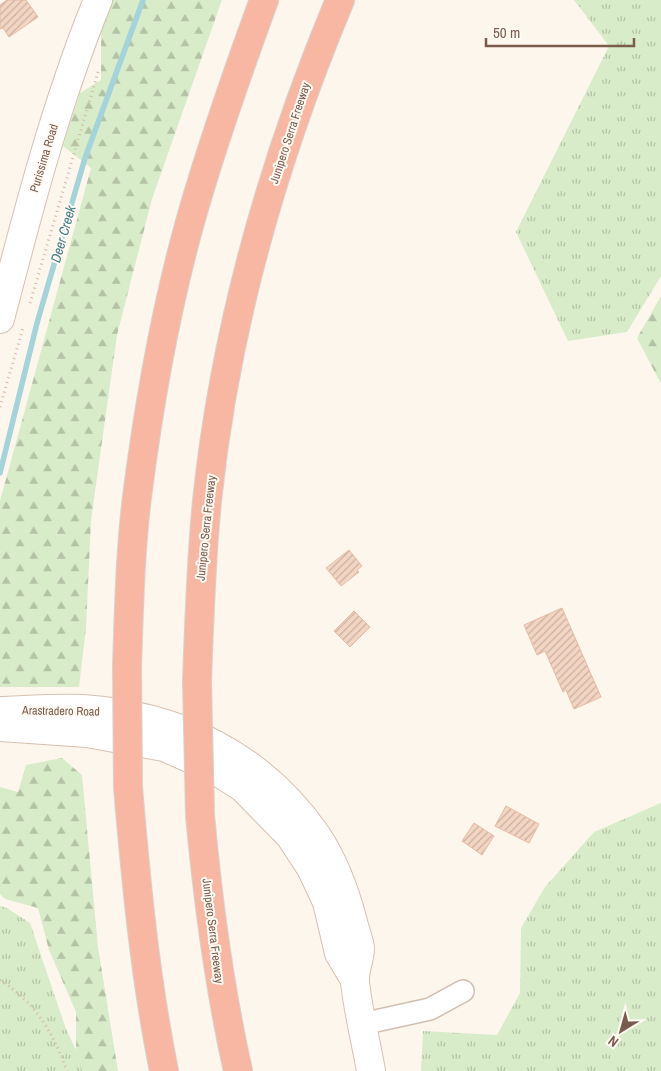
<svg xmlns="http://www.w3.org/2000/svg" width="661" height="1071" font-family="'Archivo Narrow',sans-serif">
<defs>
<pattern id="grass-tufts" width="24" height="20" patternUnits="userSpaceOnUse" patternTransform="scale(1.25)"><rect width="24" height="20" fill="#d8ecc9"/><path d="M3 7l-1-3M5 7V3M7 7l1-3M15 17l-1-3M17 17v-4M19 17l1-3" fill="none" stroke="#b4c2a5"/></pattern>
<pattern id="forest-firs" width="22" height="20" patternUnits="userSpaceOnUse" patternTransform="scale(1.25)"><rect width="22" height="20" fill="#d8ecc9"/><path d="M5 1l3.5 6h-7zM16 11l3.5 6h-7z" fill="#b4c2a5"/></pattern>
<pattern id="building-hatch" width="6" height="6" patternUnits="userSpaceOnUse" patternTransform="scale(1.25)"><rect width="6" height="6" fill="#f3d5c3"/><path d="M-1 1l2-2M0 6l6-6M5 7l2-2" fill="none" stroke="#cab0a1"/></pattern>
</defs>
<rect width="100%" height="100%" fill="#fdf6ec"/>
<path fill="url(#grass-tufts)" d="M574 0H661V276L627 332 568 341 516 232 609 46Z
M661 803V1071H421L423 1031 497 1035 520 993 521 928 545 887 594 832Z
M0 906 7 908 30 923 66 1029 86 1071H0Z"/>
<path fill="url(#forest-firs)" d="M111 0H222L152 199 117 335 91 520 86 628 79 687H0V501L91 168 63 146 80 93 101 80V27Z
M661 296V384L637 338Z
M62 758 82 775 98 947 118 1071H82L76 1050V1012L49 950 38 908 5 899 0 894V787L18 792 26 765Z"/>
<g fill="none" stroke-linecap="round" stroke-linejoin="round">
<path stroke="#a5d3da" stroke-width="5.5" d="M0 473 37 323 85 158 143 0"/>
</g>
<path fill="url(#building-hatch)" stroke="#e6bba3" d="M7 0H26L38 17 9 37 3 28 0 29V5Z
M349 550 362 566 357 570 359 572 341 586 326 568Z
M562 608 601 697 574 709 566 690 563 692 545 651 537 655 524 625Z
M354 611 370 627 350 647 334 631Z
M506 806 539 824 529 843 495 826Z
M474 823 494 836 482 855 462 841Z"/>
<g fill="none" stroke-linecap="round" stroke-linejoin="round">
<defs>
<path id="street" d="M362 1024 430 1009 463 991"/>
<path id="secondary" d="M0 319C28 211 56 103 98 0
M0 711C27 710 56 708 83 709 179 715 262 756 317 836 335 863 345 891 353 922 355 930 359 940 360 948 360 959 354 970 355 982 358 1011 366 1042 371 1071
M0 727 87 733 164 747 212 768 243 788 290 836 311 868 327 902 339 953 355 980"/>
<path id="highway" d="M127 666C129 610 130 553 137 497 149 403 166 306 192 215 213 142 238 71 264 0
M197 682C199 622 201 561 207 501 225 329 273 160 340 0
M128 787C136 882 145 977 164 1071
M200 815C208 902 219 986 238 1071"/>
</defs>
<use href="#street" stroke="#d1beb0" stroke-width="24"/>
<use href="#secondary" stroke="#d6c0b0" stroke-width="30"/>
<use href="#highway" stroke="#dad1cd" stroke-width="30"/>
<path stroke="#d9b8a5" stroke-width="3" stroke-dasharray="1 4" stroke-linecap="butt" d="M30 303 99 69
M0 407 23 328
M0 980C37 1004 52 1031 67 1071"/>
<use href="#street" stroke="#fff" stroke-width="21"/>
<use href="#secondary" stroke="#fff" stroke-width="28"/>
<use href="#highway" stroke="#f7b7a3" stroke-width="28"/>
<defs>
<path id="highway-bridge" d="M127 666 128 787
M197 682 200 815"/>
</defs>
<use href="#highway-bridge" stroke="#dad1cd" stroke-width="30" stroke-linecap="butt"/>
<use href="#highway-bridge" stroke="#f7b7a3" stroke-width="28"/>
</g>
<g text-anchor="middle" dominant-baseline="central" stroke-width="4" stroke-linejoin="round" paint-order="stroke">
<g font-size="12" fill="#7a5c4d" stroke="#fffaf3">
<text transform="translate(290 133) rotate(-72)">Junipero Serra Freeway</text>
<text transform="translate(44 158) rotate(-73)">Purissima Road</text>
<text transform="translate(206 528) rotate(-84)">Junipero Serra Freeway</text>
<text transform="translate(61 711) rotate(1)">Arastradero Road</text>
<text transform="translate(213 931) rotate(83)">Junipero Serra Freeway</text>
</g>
<g font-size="14" font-style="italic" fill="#437c86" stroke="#fffaf3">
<text transform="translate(63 234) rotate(-74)">Deer Creek</text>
</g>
</g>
<g transform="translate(621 1031) rotate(217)" stroke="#fffaf3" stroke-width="4" paint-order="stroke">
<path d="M0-4L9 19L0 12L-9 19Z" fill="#7a5c4d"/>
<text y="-8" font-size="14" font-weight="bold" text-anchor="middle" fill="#7a5c4d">N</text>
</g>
<path d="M486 38v8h148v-8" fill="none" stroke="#7a5c4d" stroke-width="2.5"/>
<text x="493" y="38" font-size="15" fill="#7a5c4d" stroke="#fffaf3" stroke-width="4" paint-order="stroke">50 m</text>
</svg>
